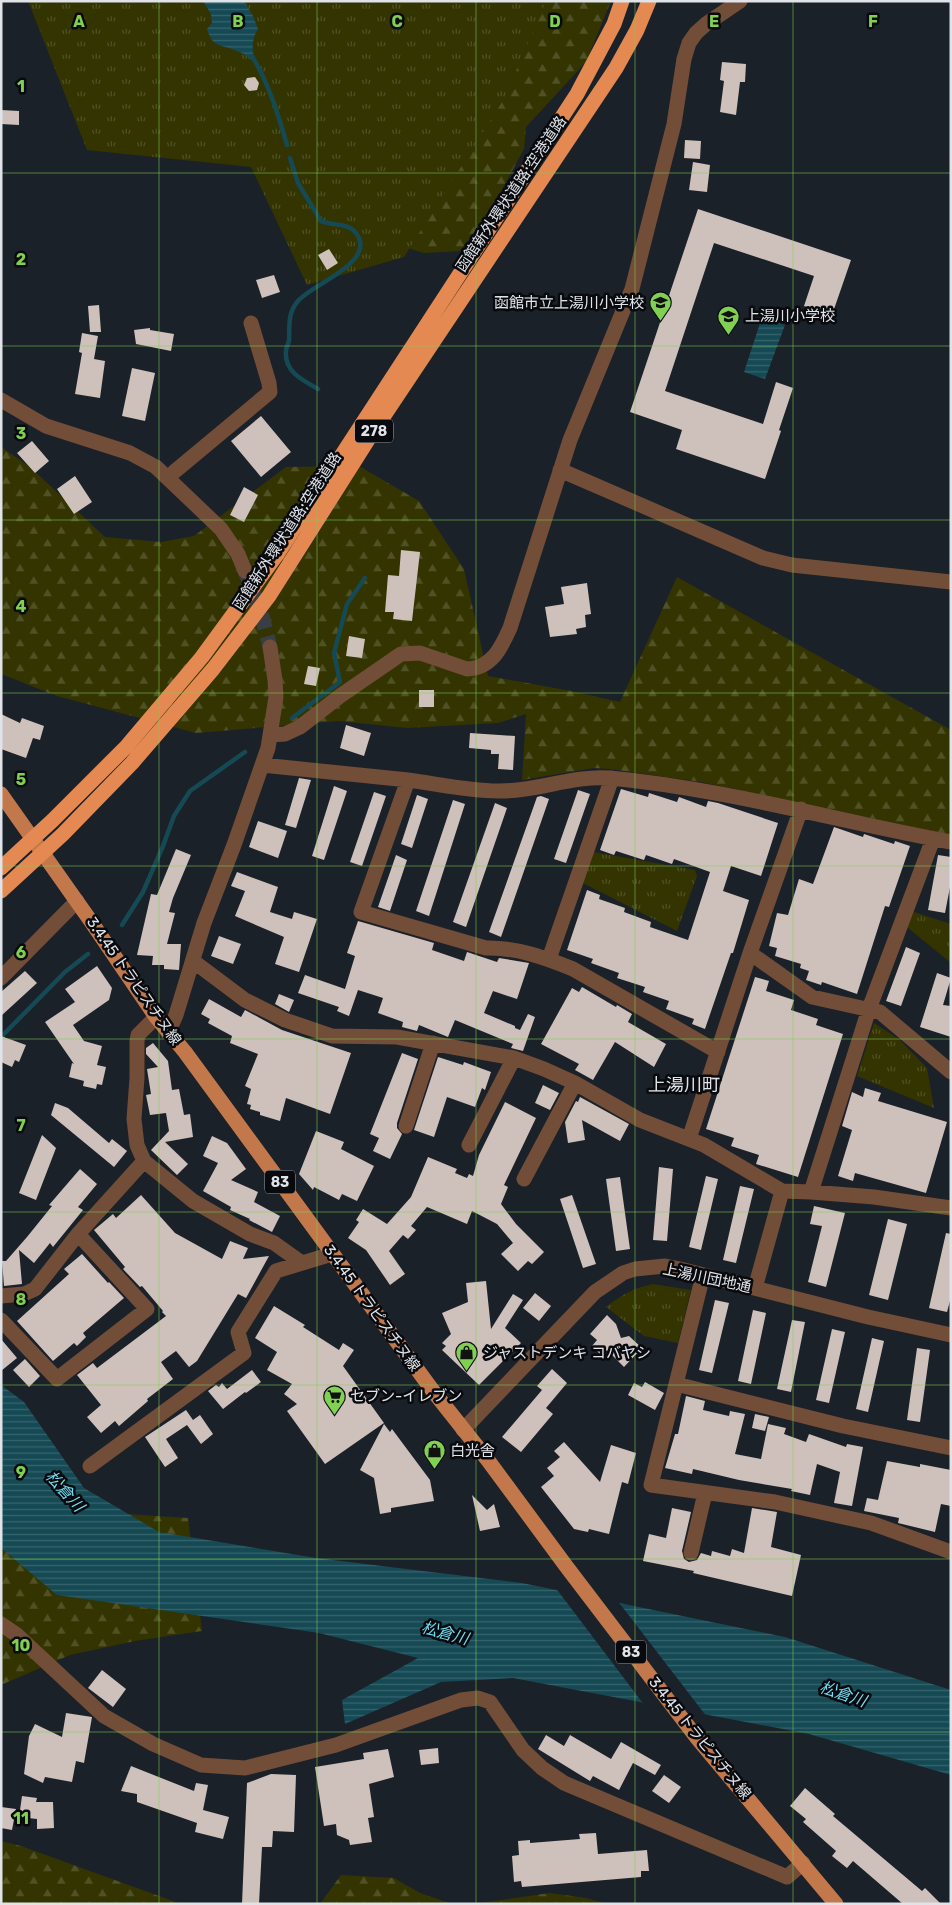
<svg xmlns="http://www.w3.org/2000/svg" width="952" height="1905" font-family="Rubik,'Noto Sans JP',sans-serif">
<defs>
<pattern id="forest-firs" width="22" height="20" patternUnits="userSpaceOnUse" patternTransform="scale(1.25)"><rect width="22" height="20" fill="#333400"/><path d="M5 1l3.5 6h-7zM16 11l3.5 6h-7z" fill="#505125"/></pattern>
<pattern id="park-tufts" width="24" height="20" patternUnits="userSpaceOnUse" patternTransform="scale(1.25)"><rect width="24" height="20" fill="#333400"/><path d="M3 7l-1-3M5 7V3M7 7l1-3M15 17l-1-3M17 17v-4M19 17l1-3" fill="none" stroke="#505125"/></pattern>
<pattern id="water-rules" width="6" height="5" patternUnits="userSpaceOnUse" patternTransform="scale(1.25)"><rect width="6" height="5" fill="#154a55"/><path d="M0 2.5h6" fill="none" stroke="#37646d"/></pattern>
</defs>
<rect width="100%" height="100%" fill="#1b2128"/>
<path fill="url(#forest-firs)" d="M265 1H611L586 62 526 127 524 149 490 211 460 251 424 253 398 245Z
M1 447 29 466 105 537 161 542 194 536 286 467 359 466 419 501 464 569 488 676 571 691 620 702 677 577 951 730V835L701 782 610 769 594 768 522 780 526 714 498 723 407 728 338 721 196 733 57 696 1 674Z
M1 1506 188 1518 202 1631 135 1641 70 1655 1 1685Z
M1 1841 21 1846 181 1904H1Z
M341 1875 394 1878 420 1893 452 1904H320Z
M550 1893 586 1898 607 1904H473Z"/>
<path fill="url(#park-tufts)" d="M28 1H546L504 99 404 257 307 285 251 167 87 150Z
M593 852 695 870 697 876 677 931 583 883Z
M914 912 951 924V963L907 927Z
M874 1023 900 1040 927 1068 934 1108 857 1076Z
M653 1284 691 1290 678 1343 644 1336 606 1307C621 1295 634 1288 653 1284Z"/>
<path fill="url(#water-rules)" d="M203 1H244L253 16 258 29C251 40 252 50 255 62 249 58 244 53 237 51 222 44 213 49 207 29L212 23 211 14Z
M762 317 785 325 765 379 744 372Z
M1 1385 24 1402 84 1488 159 1532 316 1558 522 1583 785 1637 951 1690V1775L809 1734 513 1678 441 1682 345 1724 342 1700 418 1658 319 1633 57 1595 1 1548Z"/>
<path fill="#1b2128" d="M555 1587 617 1600 707 1717 645 1706Z"/>
<g fill="none" stroke-linecap="round" stroke-linejoin="round">
<path stroke="#154a55" stroke-width="4.5" d="M252 56C269 84 278 114 287 145
M290 158 298 183 321 221C331 226 348 222 356 233 378 262 312 284 298 301 287 314 290 325 289 341 288 344 286 348 286 351 284 372 303 380 318 389
M292 718 340 682 334 653 347 604 365 578
M122 925 143 892 163 846 174 816 190 791 245 752
M1 1037 65 972 88 954"/>
</g>
<path fill="#cec1bc" d="M722 62 746 64 745 82H740L736 115 720 112 724 81 720 80Z
M255 77 259 83 257 90 249 91 244 85 247 78Z
M1 110 19 111V125L1 124Z
M685 140 701 141 700 159 684 158Z
M693 162 710 165 707 192 689 190Z
M698 209 851 260 832 315 804 306 814 276 714 243 665 391 763 424 776 382 793 388 779 430 781 431 765 479 676 449 682 430 630 412Z
M329 249 338 263 327 270 318 255Z
M274 275 280 292 262 298 256 280Z
M99 305 101 332H90L88 306Z
M150 328V330L174 334 171 351 136 344 134 330Z
M82 333 98 336 94 359 105 361 100 398 75 394 82 353 79 352Z
M132 368 155 373 145 421 122 416Z
M261 416 291 452 261 477 231 441Z
M32 441 49 461 35 473 17 453Z
M75 476 92 502 74 514 57 489Z
M244 487 258 495 244 522 230 515Z
M401 550 420 552 412 621 393 619 394 612H385L388 575 399 576Z
M587 583 591 614 585 615 586 627 576 629 577 634 550 637 545 607 564 604 561 587Z
M349 636 365 639 362 658 346 656Z
M308 666 320 668 316 686 304 684Z
M419 690H434V707H419Z
M1 714 20 723 22 718 44 726 40 740 33 738 26 758 1 749Z
M346 725 371 733 364 756 340 748Z
M470 733 515 736 513 770 498 769 499 754H491V750L469 748Z
M299 778 311 780 296 828 285 825Z
M334 786 347 791 324 860 312 856Z
M621 789 648 797 649 793 677 802 679 797 706 807 708 801 718 803 778 823 761 876 731 866 723 891 749 900 733 953H731L705 1029 692 1024 694 1019 666 1009 669 1001 643 992 645 987 617 978 619 973 591 963 593 959 567 950 587 890 600 895 599 899 625 908 624 912 651 922 650 927 688 940 710 872 674 859 672 864 646 855 644 860 616 851 614 855 600 850Z
M578 790 590 794 566 863 554 859Z
M374 792 386 796 362 866 350 862Z
M417 795 428 799 412 848 401 844Z
M541 796 549 799 501 937 489 932 537 797Z
M453 800 465 804 429 916 416 911Z
M495 803 507 808 466 927 453 922Z
M258 821 287 831 278 858 249 847Z
M834 827 863 837 864 834 894 844 895 841 910 846 889 907 885 906 857 994 822 982 821 985 806 980 809 971 800 968 801 964 775 956 777 948 769 946 777 913 788 915 799 879 813 884Z
M176 849 191 855 173 898 169 912 175 913 167 944H181L179 970 164 969V965H152L153 956 137 955 151 894 157 895Z
M396 855 407 860 390 911 378 907Z
M938 855 951 857V882L945 913 928 910Z
M237 872 278 887 270 912 292 919 294 912 317 919 299 972 275 964 284 937 235 916 245 891 231 886Z
M358 921 434 943 432 950 464 961 467 952 497 962 499 958 529 963 517 999 493 991 484 1013 515 1026V1028L520 1030 528 1014 535 1017 523 1051 511 1048 513 1044 455 1020 448 1037 419 1025 417 1031 402 1027 403 1022 378 1013 383 998 358 990 349 1016 337 1011 339 1007 298 993 305 975 345 989 355 956 347 953Z
M219 936 241 944 233 964 211 956Z
M906 947 920 953 901 1006 886 1001Z
M97 966 112 988 109 1000 73 1025 84 1041 102 1046 97 1065 106 1067 102 1085 97 1084 96 1089 83 1086 84 1081 69 1077 72 1063 74 1064 45 1022 75 1002 65 989Z
M25 971 37 983 1 1016V992Z
M937 973 951 978 943 1005 951 1006V1037L920 1027Z
M755 977 769 981 766 991 794 1000 791 1010 818 1019 816 1025 843 1034 798 1177 756 1164 759 1155 731 1146 734 1138 706 1129Z
M582 987 616 1007 617 1005 632 1014 628 1022 666 1044 654 1067 615 1042 593 1080 575 1070 579 1064 541 1044 572 988 579 992Z
M279 994 294 1000 289 1012 275 1004Z
M209 999 241 1017 245 1010 282 1030 351 1053 330 1114 286 1098 280 1121 260 1115V1112L250 1109 251 1105 247 1104 251 1089 245 1086 258 1054 230 1043 232 1036 208 1023 210 1019 201 1014Z
M1 1036 26 1045 19 1062 15 1060 12 1067 1 1062Z
M153 1043 168 1061 172 1090 179 1089 184 1115 190 1114 193 1137 165 1142 188 1164 177 1175 151 1150 169 1131 166 1113 150 1115 146 1095 151 1094 147 1069 158 1067 146 1054V1048Z
M402 1053 418 1059 397 1123V1128L402 1134 390 1159 373 1151 379 1138 370 1134Z
M438 1057 463 1065 464 1062 491 1072 485 1090 482 1088 475 1107 447 1097 434 1137 414 1130Z
M543 1085 559 1093 550 1110 535 1103Z
M865 1088 881 1093 878 1101 947 1122 926 1193 855 1173 853 1181 838 1176 852 1130 842 1126 852 1092 863 1097Z
M580 1097 629 1124 620 1141 582 1120 585 1140 568 1143 565 1122 576 1101 578 1102Z
M505 1102 536 1118 504 1185 508 1187 501 1204 516 1224 544 1252 532 1264 528 1261 518 1271 501 1254 513 1243 497 1224 472 1211 467 1224 427 1207 411 1226 416 1230 408 1239 403 1235 389 1251 405 1274 390 1285 366 1250 348 1238 359 1222 356 1220 363 1209 387 1224 411 1197 428 1157 457 1169 455 1173 467 1178 469 1174 473 1176 479 1155Z
M55 1103 68 1108 109 1143 112 1139 127 1151 114 1167 51 1115Z
M316 1131 344 1142 341 1149 374 1166 357 1201 342 1194 339 1200 314 1187 313 1190 299 1174Z
M42 1135 56 1148 36 1200 19 1193Z
M212 1136 227 1143 246 1169 231 1180 258 1192 254 1202 280 1216 272 1232 249 1220 250 1219 230 1210 231 1207 203 1191 218 1163 203 1156Z
M659 1167 673 1169 667 1241 653 1240Z
M80 1169 97 1184 78 1207 83 1210 53 1247 50 1243 34 1263 19 1250 22 1284 4 1286 2 1261H6L27 1237 52 1206 49 1205Z
M706 1176 718 1179 701 1250 689 1247Z
M620 1177 630 1249 616 1251 606 1179Z
M740 1186 754 1189 736 1263 723 1260Z
M141 1195 175 1233 222 1259 230 1241 248 1248 243 1259 269 1256 246 1298 238 1294 197 1361 189 1367 176 1351 161 1362 173 1379 147 1399 148 1401 119 1426 115 1421 101 1433 87 1417 101 1405 77 1375 93 1363 97 1368 166 1316 162 1312 163 1311 142 1286 140 1287 123 1269 125 1267 94 1230 113 1214 116 1218Z
M572 1195 596 1264 583 1268 560 1199Z
M814 1206 845 1213 826 1287 808 1282 822 1226 810 1224Z
M888 1219 907 1224 888 1300 869 1295Z
M946 1233 951 1234V1297L947 1312 929 1308Z
M82 1254 108 1283 109 1282 124 1298 83 1333 86 1337 77 1346 74 1343 53 1361 17 1321 69 1274 64 1269Z
M486 1281 491 1329 513 1294 523 1300 505 1328 521 1343 479 1385 442 1350 446 1346 442 1343 451 1334 442 1313 468 1302 466 1283Z
M535 1293 551 1306 539 1321 523 1308Z
M715 1300 729 1303 712 1373 699 1370Z
M274 1306 305 1325 303 1327 339 1350 343 1343 354 1350 343 1366 384 1423 325 1464 287 1411 297 1404 284 1394 292 1384 267 1370 277 1352 255 1338Z
M753 1310 766 1313 751 1384 738 1381Z
M607 1315 616 1324 621 1338 629 1336 642 1348 624 1367 607 1350 602 1356 592 1346 597 1340 590 1334Z
M792 1320 805 1322 791 1392 777 1389Z
M832 1329 845 1332 829 1403 816 1400Z
M872 1338 884 1341 868 1412 856 1409Z
M1 1339 17 1358 1 1371Z
M917 1348 930 1350 920 1422 907 1420Z
M25 1359 40 1376 29 1387 13 1370Z
M552 1369 567 1383 546 1408 553 1414 521 1452 502 1437 542 1390 537 1386Z
M252 1370 261 1382 246 1393 245 1392 223 1409 208 1391 216 1385 219 1387 222 1383 227 1389Z
M645 1382 664 1393 655 1410 628 1395 634 1383 642 1387Z
M686 1396 705 1401 703 1410 729 1416 730 1411 745 1414 735 1454 761 1459 768 1424 786 1428 784 1434 806 1442 809 1434 846 1447 847 1444 863 1447 852 1506 834 1503 840 1472 817 1464 810 1495 791 1491 792 1489 739 1480 693 1469 692 1474 665 1468 675 1434H678Z
M186 1410 193 1420 200 1415 213 1434 201 1444 187 1425 166 1439 178 1458 165 1467 145 1437Z
M755 1414 769 1417 765 1431 752 1428Z
M384 1424 390 1432 392 1429 430 1480 434 1501 391 1508V1512L380 1514 374 1478 360 1470Z
M564 1442 600 1482 611 1445 636 1453 628 1484 622 1482 609 1534 589 1529 588 1532 574 1529 541 1487 554 1476 547 1468 560 1457 554 1451Z
M887 1461 920 1467V1464L951 1470V1506L941 1504 935 1532 898 1523 899 1518 864 1511 867 1498 878 1500Z
M472 1495 487 1510 494 1504 500 1527 480 1531Z
M672 1508 691 1512 682 1551 684 1559 689 1562 697 1560 701 1553 711 1556 712 1551 730 1556 732 1549 744 1553 752 1508 777 1512 771 1547 801 1555 792 1596 693 1573 694 1571 643 1561 649 1534 666 1538Z
M102 1670 126 1689 113 1707 88 1688Z
M66 1713 92 1717 84 1763 76 1761 72 1782 45 1777 43 1783 24 1774 29 1736 35 1724 62 1737Z
M546 1735 564 1746 570 1735 611 1759 621 1742 661 1765 655 1775 633 1763 619 1790 593 1776 590 1781 538 1749Z
M438 1748 439 1763 421 1765 419 1750Z
M388 1749 394 1777 369 1784 374 1817 368 1818 372 1842 350 1845 349 1840 337 1835 336 1824 324 1826 315 1767 364 1759 363 1753Z
M131 1766 194 1791 196 1783 208 1785 203 1810 229 1817 223 1839 195 1832 197 1823 137 1802V1794L121 1791Z
M271 1774 296 1775 294 1832 273 1831 272 1847H262L259 1904H242L247 1783Z
M664 1775 681 1787 669 1803 652 1791Z
M805 1788 835 1814 833 1816 852 1832 922 1891 925 1888 941 1904H903L853 1861 847 1868 832 1856 836 1851 803 1822 806 1819 790 1806Z
M22 1796 37 1798 36 1802H53L54 1828 37 1829V1819L19 1817Z
M1 1807 16 1809 12 1830 1 1828Z
M596 1833 598 1854 647 1850 649 1871H641V1877L522 1887 521 1881 514 1882 512 1856 519 1855 518 1841 530 1840V1843L580 1839 579 1834Z"/>
<g fill="none" stroke-linecap="round" stroke-linejoin="round">
<path stroke="#393e45" stroke-width="15" stroke-dasharray="15 8" stroke-linecap="butt" d="M245 571 260 609 270 647"/>
<path stroke="#724d38" stroke-width="15" d="M1 400 46 426 130 453 156 467 221 529 238 554 245 571
M560 470 763 558 792 565 951 582
M174 472 270 392 269 383 251 323
M271 735 285 734 300 727 340 696 401 654 420 653 467 669C492 668 501 648 510 628L570 440 632 289 674 124 684 59 689 43 696 33 706 24 740 1
M262 765C310 770 359 775 408 780 438 784 468 791 498 791 536 792 572 775 610 778 726 789 837 821 951 842
M408 780 361 912 486 948C516 947 546 958 573 969L718 1052
M750 953 812 997 880 1012 951 1072
M549 959 612 778
M193 961 245 1000 285 1020 332 1036 397 1037 514 1058 544 1069 575 1083 640 1120 704 1145 782 1191 811 1192 874 1197 951 1208
M1 978 77 901
M156 1017 138 1035 137 1041V1078L134 1119 137 1145 144 1161 193 1201 250 1234 274 1243 302 1263
M168 1033 176 1015 204 923 234 845 268 748 276 697 275 680 270 647
M406 1126 433 1043
M689 1139 750 953 801 809
M469 1145 514 1058
M524 1179 575 1083
M811 1192 869 1009 933 839
M703 1275 651 1485 775 1502 871 1523 951 1552
M755 1288 782 1191
M1 1296 24 1294 35 1289 78 1234 144 1161
M1 1320 57 1379 147 1309 78 1234
M676 1384 843 1426 951 1448
M463 1430 595 1292 623 1273 635 1269 665 1266 680 1269 868 1317 951 1335
M90 1466 244 1353 238 1332 276 1271 332 1254
M691 1553 705 1493
M1 1624 17 1635 104 1716 153 1744 201 1765 245 1768 336 1745 461 1700 478 1698 490 1702 523 1750 542 1768 564 1783 787 1877 803 1863"/>
<path stroke="#c3784b" stroke-width="15" d="M1 794 90 920 156 1017 185 1052 433 1391 487 1459 566 1566 697 1738 836 1904"/>
<path stroke="#e38951" stroke-width="15" d="M1 868 53 820 126 747 202 657 278 553 577 94 614 24 622 1
M1 891 63 834 132 763 213 669 269 596 371 435 616 68 637 30 649 1"/>
</g>
<path fill="none" stroke="#80d051" stroke-width="1" stroke-opacity="0.55" d="M159 1V1904M317 1V1904M476 1V1904M635 1V1904M793 1V1904M1 173H951M1 346H951M1 520H951M1 693H951M1 866H951M1 1039H951M1 1212H951M1 1385H951M1 1559H951M1 1732H951"/>
<defs>
<symbol id="school-pin" viewBox="-11 -11 22 30"><path d="M0 17L-7.5 6A9.5 9.5 0 1 1 7.5 6Z" fill="#80d051" stroke="#080a0e"/><path d="M0-5L7-2L0 1L-7-2ZM-4 1L0 2.5L4 1V4Q0 6-4 4Z" fill="#111"/></symbol>
<symbol id="shop-pin" viewBox="-11 -11 22 30"><path d="M0 17L-7.5 6A9.5 9.5 0 1 1 7.5 6Z" fill="#80d051" stroke="#080a0e"/><path d="M-5-2.5h2.3a2.7 3.5 0 0 1 5.4 0H5L5.5 6h-11ZM-1.5-2.5h3a1.5 2.3 0 0 0-3 0Z" fill="#111"/></symbol>
<symbol id="supermarket-pin" viewBox="-11 -11 22 30"><path d="M0 17L-7.5 6A9.5 9.5 0 1 1 7.5 6Z" fill="#80d051" stroke="#080a0e"/><path d="M-6-5.5h2.5l.6 2H6L4.5 2H-2.5L-4.4-4H-6ZM-1.5 3.2a1.3 1.3 0 1 0 .1 0ZM3 3.2a1.3 1.3 0 1 0 .1 0Z" fill="#111"/></symbol>
</defs>
<g fill-rule="evenodd">
<use href="#school-pin" x="648" y="290" width="25" height="34"/>
<use href="#school-pin" x="716" y="304" width="25" height="34"/>
<use href="#shop-pin" x="454" y="1340" width="25" height="34"/>
<use href="#supermarket-pin" x="322" y="1384" width="25" height="34"/>
<use href="#shop-pin" x="422" y="1438" width="25" height="34"/>
</g>
<g text-anchor="middle" dominant-baseline="central" stroke-width="5" stroke-linejoin="round" paint-order="stroke">
<g fill="#080a0e" stroke="#9fa3a7" stroke-width="1">
<rect x="355" y="419.5" width="38" height="23" rx="4"/>
<rect x="265" y="1170.5" width="30" height="23" rx="4"/>
<rect x="616" y="1640.5" width="30" height="23" rx="4"/>
</g>
<g font-size="14" font-weight="bold" fill="#e0e4e9">
<text x="374" y="431">278</text>
<text x="280" y="1182">83</text>
<text x="631" y="1652">83</text>
</g>
<g font-size="15" fill="#e0e4e9" stroke="#080a0e">
<text transform="translate(511 194) rotate(-56)">函館新外環状道路;空港道路</text>
<text transform="translate(287 531) rotate(-57)">函館新外環状道路;空港道路</text>
<text transform="translate(134 981) rotate(55)">3.4.45 トラピスチヌ線</text>
<text transform="translate(707 1278) rotate(12)">上湯川団地通</text>
<text transform="translate(372 1308) rotate(54)">3.4.45 トラピスチヌ線</text>
<text transform="translate(700 1738) rotate(51)">3.4.45 トラピスチヌ線</text>
</g>
<g font-size="15" fill="#e0e4e9" stroke="#080a0e" text-anchor="start">
<text x="644" y="303" text-anchor="end">函館市立上湯川小学校</text>
<text x="745" y="316">上湯川小学校</text>
<text x="483" y="1353">ジャストデンキ コバヤシ</text>
<text x="350" y="1396">セブン-イレブン</text>
<text x="450" y="1451">白光舎</text>
</g>
<g font-size="16" font-style="italic" fill="#73dbf1" stroke="#080a0e">
<text transform="translate(65 1491) rotate(48)">松倉川</text>
<text transform="translate(445 1633) rotate(15)">松倉川</text>
<text transform="translate(843 1694) rotate(19)">松倉川</text>
</g>
<g font-size="18" fill="#e0e4e9" stroke="#080a0e">
<text x="684" y="1085">上湯川町</text>
</g>
</g>
<g font-size="16" text-anchor="middle" font-weight="bold" fill="#80d051" stroke="#080a0e" stroke-width="5" stroke-linejoin="round" paint-order="stroke">
<text x="79" y="27">A</text>
<text x="238" y="27">B</text>
<text x="397" y="27">C</text>
<text x="555" y="27">D</text>
<text x="714" y="27">E</text>
<text x="873" y="27">F</text>
<text x="21" y="92">1</text>
<text x="21" y="265">2</text>
<text x="21" y="439">3</text>
<text x="21" y="612">4</text>
<text x="21" y="785">5</text>
<text x="21" y="958">6</text>
<text x="21" y="1131">7</text>
<text x="21" y="1305">8</text>
<text x="21" y="1478">9</text>
<text x="21" y="1651">10</text>
<text x="21" y="1824">11</text>
</g>
<rect width="952" height="1905" fill="none" stroke="#e0e4e9" stroke-width="5"/>
</svg>
